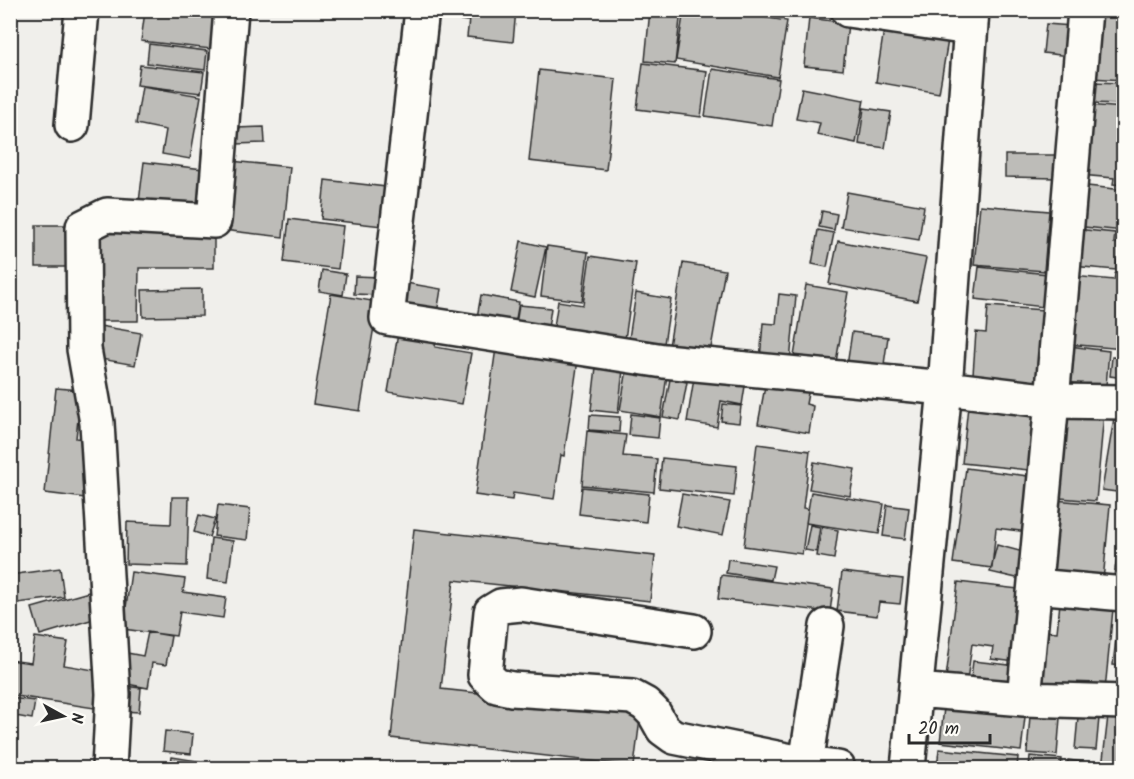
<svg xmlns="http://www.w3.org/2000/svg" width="1134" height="779" font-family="Kalam,sans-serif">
<rect width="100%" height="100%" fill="#f0efeb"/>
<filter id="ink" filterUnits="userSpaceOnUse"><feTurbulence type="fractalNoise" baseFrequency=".0167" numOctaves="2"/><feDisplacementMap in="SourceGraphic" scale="12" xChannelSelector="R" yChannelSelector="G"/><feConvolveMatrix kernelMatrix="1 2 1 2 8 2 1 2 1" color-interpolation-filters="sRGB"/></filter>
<g filter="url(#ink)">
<path fill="#bdbcb8" stroke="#2b2b2b" stroke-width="1.5" d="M185 10H215L211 49 141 41 145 11 185 16Z
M432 10H468L467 21 432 16Z
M470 10H516L513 42 467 37Z
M650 10H681L675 64 645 61Z
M684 10H720L787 21 778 77 676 60Z
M1095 12 1124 15V80L1091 78Z
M809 18 848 23 843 70 804 66Z
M1046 24 1072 26 1069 56 1043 53Z
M884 29 948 40 939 93 876 82Z
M149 44 207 51 205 70 147 63Z
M643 63 707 71 701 117 637 109Z
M140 65 204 72 201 93 137 85Z
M712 69 779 79 772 126 705 116Z
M539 70 616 79 606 170 529 161Z
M1091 82 1124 83 1123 104 1090 103Z
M142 86 201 96 190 159 162 154 166 130 136 124Z
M802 88 864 100 856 143 817 135 820 123 796 119Z
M1087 105 1124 108V185L1113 184 1114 178 1080 175Z
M864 108 891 112 885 148 859 144Z
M264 127 265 143 236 144V128Z
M1005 155H1055L1056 178 1005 177Z
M231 161 290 167 283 237 223 230Z
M144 162 203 169 198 217 138 210Z
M325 180 395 188 391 227 321 219Z
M1078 185 1124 190V231L1074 226Z
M847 192 924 206 919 240 841 227Z
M980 205 1049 211 1044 271 974 265Z
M822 211 837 214 834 230 819 227Z
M289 219 343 226 338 269 284 262Z
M36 225H74V267H36Z
M97 226 214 227V268H139L138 321H97Z
M1076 229 1115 233 1114 243H1124V261L1117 260 1116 270 1072 266Z
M818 230 834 233 827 267 812 264Z
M521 241 546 247 535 297 511 292Z
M838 241 926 258 917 301 829 284Z
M547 246 588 252 582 301 541 296Z
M590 256 636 263 624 346 605 343 606 335 554 327 558 301 583 305Z
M683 263 725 270 709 359 668 352Z
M979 267 1048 274 1044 307 975 299Z
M322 270 346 274 343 295 319 291Z
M1115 274 1124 275V349L1067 344 1073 276 1114 280Z
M355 276 380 277 379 295 354 294Z
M406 283 441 289 437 313 402 307Z
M806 285 848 292 835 368 793 362Z
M202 289V316L143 317 142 290Z
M636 293 671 299 663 350 628 345Z
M331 294 378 302 360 411 313 404Z
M779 294 796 296 790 362 760 360 763 323 776 324Z
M481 295 519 302 514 330 476 323Z
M519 305 551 308 547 335 515 331Z
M988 306 1044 310 1038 393 972 388 976 332 986 333Z
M400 322 438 328 435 347 471 353 462 404 388 392Z
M100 326 141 333 135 365 95 358Z
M852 332 888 337 883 371 847 366Z
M1069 346 1109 351 1106 386 1065 382Z
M496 348 578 360 564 456 561 455 554 499 513 493 512 500 475 495Z
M1112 357 1124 358V378L1110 376Z
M596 367 623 370 618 413 591 410Z
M627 369 667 375 661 417 620 410Z
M694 378 745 386 742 405 721 401 717 427 687 422Z
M670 379 687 382 680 420 663 417Z
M766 381 809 388 806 404 813 406 809 433 758 424Z
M56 388 81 390 76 438 92 440 85 498 45 493Z
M723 404 741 406 739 423 721 421Z
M968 406 1035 413 1029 470 962 463Z
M1068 410 1104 413 1096 501 1060 498Z
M1115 412 1124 414V493L1102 490Z
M631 414 660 418 658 438 629 435Z
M590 415 620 417 619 432 589 430Z
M587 431 626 435 623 456 657 459 654 492 582 485Z
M757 444 810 451 803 508 808 509 802 554 744 546Z
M662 458 737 466 734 496 659 488Z
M814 462 855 469 850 496 809 489Z
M966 468 1035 477 1028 532 996 528 992 568 953 563Z
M582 487 649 494 646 522 579 514Z
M811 492 884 504 879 534 806 523Z
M682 494 730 502 723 535 676 526Z
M172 497H189L187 566 126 564 127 522 171 524Z
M1055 500 1110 505 1103 581 1048 576Z
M218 505 250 509 247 540 214 536Z
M887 505 909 508 905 539 883 536Z
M199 515 215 519 209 537 194 532Z
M810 525 820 527 816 552 805 550Z
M822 527 838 530 834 559 817 556Z
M414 529 655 556 650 601 454 580 441 689 641 711 634 766 391 738Z
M211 538 233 541 228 582 207 579Z
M1119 544 1124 545V583L1113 582Z
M997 545 1027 553 1021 579 990 572Z
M728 559 774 566 771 580 726 573Z
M60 568 64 597 10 604V575Z
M131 572 185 579 183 592 226 598 223 618 180 612 176 636 123 629Z
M842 572 903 579 900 604 879 602 877 616 837 611Z
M721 575 833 589 830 612 718 599Z
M958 582 1027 590 1016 662 991 659 993 647 972 644 966 688 945 686Z
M96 590 104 616 40 635 32 608Z
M1060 603 1113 609 1105 690 1040 684 1046 631 1057 632Z
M1120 604 1124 605V666L1113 665Z
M148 632 171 636 166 665 152 663 148 688 122 683 127 653 143 656Z
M35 637 68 642 64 665 100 671 94 708 10 695V660L31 663Z
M973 661 1018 666 1015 690 970 686Z
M124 686 141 688 139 712 122 711Z
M10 698 35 701 32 719 10 715Z
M944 708 1025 717 1021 751 940 742Z
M1030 716 1060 718 1057 755 1027 753Z
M1108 716 1124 718V768H1102Z
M1078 717 1099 718 1096 750 1075 749Z
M165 731 193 734 191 754 163 751Z
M939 749 1018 757 1017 768H937Z
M1030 756 1062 759 1061 768H1029Z
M172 757 210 763 209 768H170Z
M1068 760 1082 762 1081 768H1067Z
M128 763 164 768H127Z"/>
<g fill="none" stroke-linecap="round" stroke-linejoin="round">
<defs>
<path id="minor" d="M422 10 387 318 664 361 945 388 1052 401 1124 402
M848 10 969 28
M72 125 82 10
M1035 586 1124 594
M694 631 521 604 501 606 491 612 485 675 497 686 512 689 632 697 645 704 654 713 663 729 674 737 806 764 838 768
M916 690 1024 699 1124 702
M1024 699 1052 401 1085 10
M806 764 827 626
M109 768 113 694 97 423 84 349 83 227 107 215 214 221 231 10
M908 768 945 388 972 10"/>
</defs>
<use href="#minor" stroke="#2b2b2b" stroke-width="38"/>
<use href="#minor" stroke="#fdfcf7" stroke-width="33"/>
</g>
</g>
<rect width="1134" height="779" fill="none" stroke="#fdfcf7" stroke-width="36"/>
<rect x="18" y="18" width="1098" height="743" fill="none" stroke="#2b2b2b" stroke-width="2" filter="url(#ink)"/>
<g transform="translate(63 716) rotate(98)" stroke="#fdfcf7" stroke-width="4.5" paint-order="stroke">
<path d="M0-4.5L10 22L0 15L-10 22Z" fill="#2b2b2b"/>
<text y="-9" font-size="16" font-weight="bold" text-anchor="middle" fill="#2b2b2b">N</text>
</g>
<path d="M909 734v9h81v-9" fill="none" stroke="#2b2b2b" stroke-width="3"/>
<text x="918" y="734" font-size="18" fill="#2b2b2b" stroke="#fdfcf7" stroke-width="4.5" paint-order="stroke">20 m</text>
</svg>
